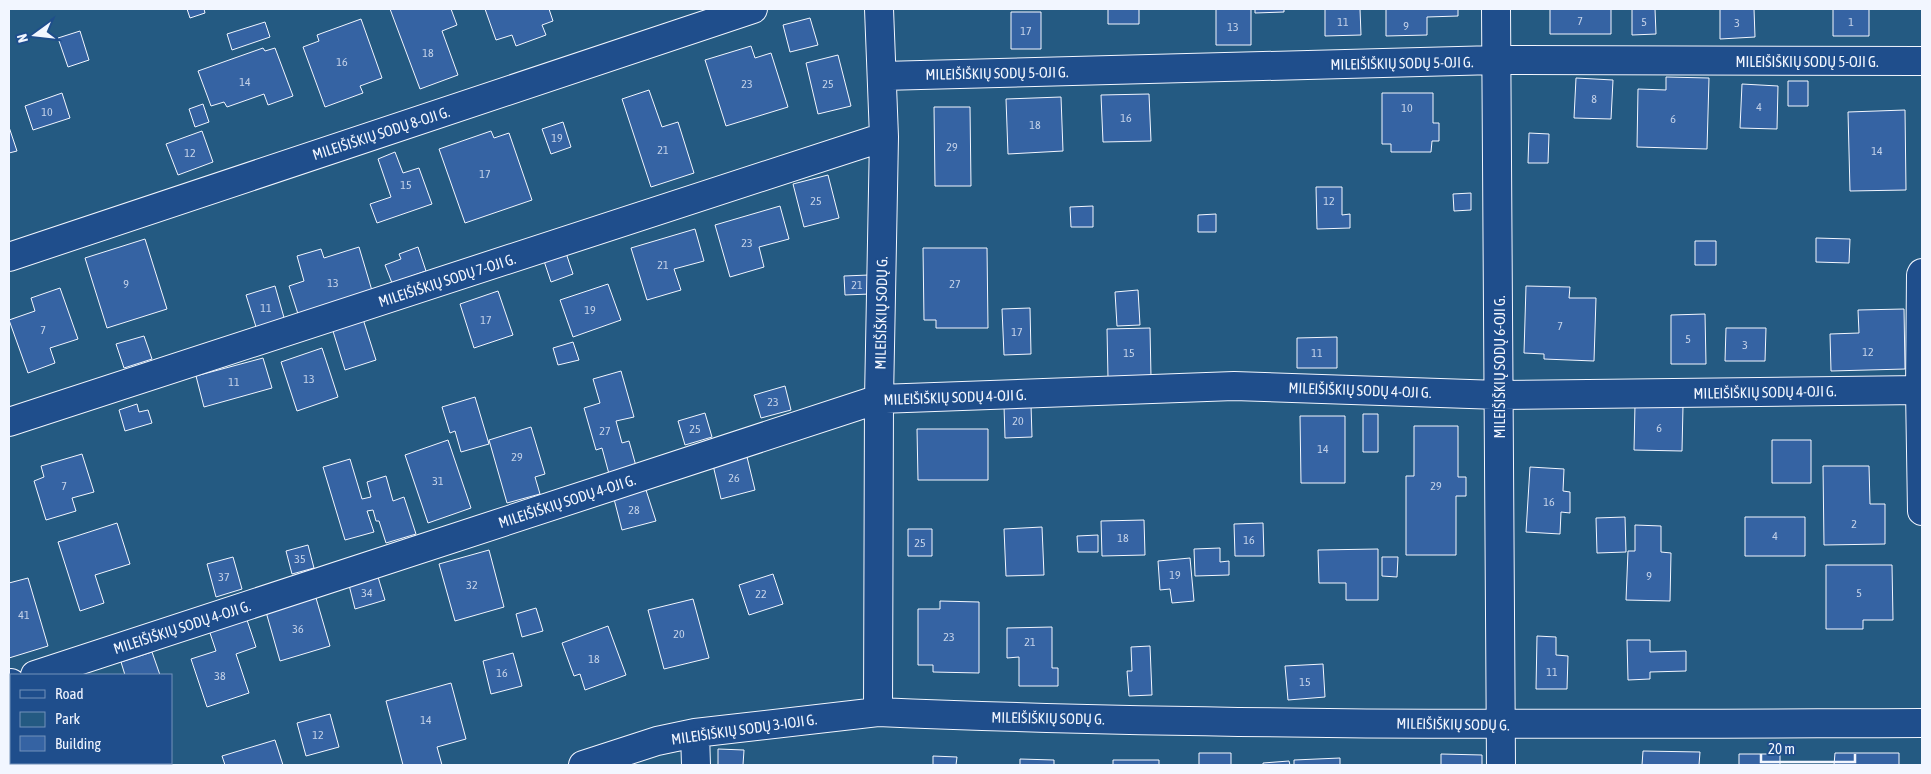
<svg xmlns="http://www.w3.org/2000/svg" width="1931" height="774" font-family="'Asap Condensed',sans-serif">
<rect width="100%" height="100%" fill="#1f4e8c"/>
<path fill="#245a82" stroke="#a8bbd7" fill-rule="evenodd" d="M9 9H1922V765H9ZM11 675H171V763H11Z"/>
<path fill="#3563a3" stroke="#f2f6ff" d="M187 9H204L205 13 190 18Z
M390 9H451L457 25 442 31 458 75 420 89Z
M485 9H549L553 21 542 25 546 35 516 46 512 35 496 40Z
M1108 9H1139V24H1108Z
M1216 9H1251V45H1216Z
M1255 9H1284V12L1255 13Z
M1325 9H1360L1361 35 1325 36Z
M1386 9H1458V16L1427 17V35L1386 36Z
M1550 9H1611V34H1550Z
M1632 9H1655L1656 34 1632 35Z
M1720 9H1754L1755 37 1720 39Z
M1833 9H1869V36H1833Z
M1011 12H1041V49H1011Z
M810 18 818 45 790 52 783 25Z
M361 19 382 78 360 86 363 93 325 107 303 47 319 41 317 35Z
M265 22 270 37 232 50 227 34Z
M80 31 89 60 68 67 58 38Z
M751 46 755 58 771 53 788 107 726 126 705 60Z
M263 48 265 51 275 48 293 96 268 105 264 94 227 107 224 102 211 106 198 71Z
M838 55 851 106 818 114 806 63Z
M1666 77 1709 78 1707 149 1637 147 1638 89 1666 90Z
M1576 78 1613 80 1611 119 1574 118Z
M1788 81H1808V106H1788Z
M1742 84 1778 86 1777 129 1740 128Z
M649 90 662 127 678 122 694 173 651 187 622 99Z
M62 93 70 118 33 130 25 106Z
M1382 93H1433V123H1439V141H1432L1431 152H1391V144H1382Z
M1149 94 1151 141 1103 142 1101 95Z
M1061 97 1063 151 1008 154 1006 99Z
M203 104 209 122 195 127 189 109Z
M934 107H970L971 186H935Z
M1905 110 1906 190 1850 191 1848 112Z
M563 122 571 147 551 154 542 129Z
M9 127 17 151 9 153Z
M202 131 213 162 178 175 166 144Z
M491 131 494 138 509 133 532 200 465 223 439 149Z
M1529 133 1549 134 1548 163H1528Z
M395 152 403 173 419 168 432 204 377 223 370 204 391 197 378 159Z
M828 175 839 218 804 227 793 184Z
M1316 187H1342V215L1350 214V228L1317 229Z
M1471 193V210L1454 211 1453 194Z
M780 206 789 239 759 247 764 267 730 277 715 225Z
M1093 206V227H1071L1070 207Z
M1216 214V232H1198V215Z
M695 229 704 261 674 269 681 290 647 300 631 248Z
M1816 238 1850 239 1849 263 1816 262Z
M145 239 167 309 107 328 85 258Z
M1695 241H1716V265H1695Z
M359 247 373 294 299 317 289 286 304 281 297 256 321 249 324 258Z
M418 247 426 271 392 283 385 265 401 259 399 254Z
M923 248H987L988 328H936V320H924Z
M565 250 573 274 551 282 543 258Z
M869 275 870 294 845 295 844 276Z
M608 284 621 320 573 337 560 300Z
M275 286 285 321 257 330 246 295Z
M1526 286 1570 287 1569 298H1596L1594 361 1544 359V354L1524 353Z
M60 288 78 339 50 348 55 363 28 373 9 320 35 311 31 298Z
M1138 290 1140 325 1117 326 1115 292Z
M498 291 513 335 474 348 460 304Z
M1030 308 1031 354 1004 355 1002 309Z
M1904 309 1905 369 1831 371 1830 334 1859 333 1858 310Z
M1705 314 1706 364H1671V315Z
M363 319 376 360 345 370 332 328Z
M1150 328 1151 377 1108 378 1107 329Z
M1726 328H1766L1765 361H1725Z
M144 336 152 359 124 368 116 344Z
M1337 337V368H1297V338Z
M573 342 579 360 558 365 553 348Z
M322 348 338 397 297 411 281 362Z
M263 358 272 388 204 407 196 376Z
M621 371 634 417 616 421 622 443 629 441 636 466 609 474 602 448 596 450 584 408 600 403 593 379Z
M785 386 791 410 761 418 754 395Z
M475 397 489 444 461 452 455 431 450 433 442 407Z
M137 404 139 412 148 410 152 423 125 431 119 410Z
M1031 405 1032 437 1005 438 1004 406Z
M1635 405 1683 406 1682 451 1634 450Z
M705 413 712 437 685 445 678 421Z
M1363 414H1378V452H1363Z
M1300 416H1345V483H1301Z
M1414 426H1458V477H1466V496H1456V555H1406V476H1414Z
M531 427 545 474 535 477 540 494 507 503 489 440Z
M917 429H988V480H918Z
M448 440 471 508 428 523 405 455Z
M1772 440H1811V483H1772Z
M82 454 94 492 72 498 76 511 46 520 34 481 44 477 41 466Z
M747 457 755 490 721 499 713 465Z
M350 459 362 499 371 497 367 482 386 476 393 501 404 497 416 534 386 543 379 521H376L373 510 367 511 374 532 345 540 323 467Z
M1823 466H1869L1870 504H1885V544L1824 545Z
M1530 467 1564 469 1563 491 1570 492V513L1561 512 1560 534 1526 532Z
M646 490 656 521 622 530 614 499Z
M1625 517 1626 552 1597 553 1596 518Z
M1745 517H1805V556H1745Z
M1144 520 1145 555 1102 556 1101 521Z
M117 523 130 564 95 575 104 603 80 611 58 542Z
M1263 523 1264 556H1235L1234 524Z
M1635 525 1661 526V552L1671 553 1670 601 1626 600 1628 551H1635Z
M1042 527 1044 575 1006 576 1004 529Z
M908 529H932V556H908Z
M1098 535V552H1078L1077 536Z
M308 545 314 568 292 574 286 551Z
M1220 548V562L1229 561V575L1195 576 1194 549Z
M1378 549V600H1346V583H1319L1318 550Z
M489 550 504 607 455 621 439 564Z
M233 557 242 589 216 597 207 564Z
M1382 557H1398L1397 577 1382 576Z
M1190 558 1194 601 1172 603 1170 589 1160 590 1158 561Z
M1826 565H1892L1893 620H1863V629H1826Z
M773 574 783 604 749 615 739 585Z
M378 577 385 600 355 609 349 585Z
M28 578 48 646 9 658V583Z
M316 598 330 646 280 661 266 612Z
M693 599 709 658 664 669 648 610Z
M940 601 979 602V673L933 672V665H918V609H940Z
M536 608 543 631 522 637 516 614Z
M246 617 256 647 236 654 249 693 207 707 191 659 216 651 209 630Z
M608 626 626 675 585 690 580 674 574 676 562 643Z
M1052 627V668H1058V686H1019V657L1007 658V628Z
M1537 636 1556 637V655L1568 656 1567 689H1536Z
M1627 640H1650V652L1686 651V671L1650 672V679L1628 680Z
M1150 646 1152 695 1129 696 1127 671H1132L1131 647Z
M152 652 160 675H125L121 662Z
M513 653 522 686 491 694 483 661Z
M1323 664 1325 697 1288 700 1285 666Z
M451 683 466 739 437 747 442 765H403L386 701Z
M330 714 339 747 306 756 297 723Z
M275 740 283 765H225L222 756Z
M718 749 744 750 743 765H718Z
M1643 751 1700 752 1699 765H1642Z
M1199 753H1231V765H1245H1199Z
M1835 753H1899V765H1834Z
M1441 754 1482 755V765H1441Z
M1739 754H1780V765H1739Z
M933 756 957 757 956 765H933Z
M1340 758V765H1294V760Z
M1020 759 1054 760V765H1020Z
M1113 760H1159V765H1113Z
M1289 761 1290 765H1263V763Z"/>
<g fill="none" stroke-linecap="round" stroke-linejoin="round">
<defs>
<path id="minor" d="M879 9 884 137 879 399 878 712C1226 727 1574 724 1922 723
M1496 9 1501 765
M882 76 1496 60 1922 61
M9 257 753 9
M1922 273 1921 275 1920 390 1922 511
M9 422 884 137
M35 675 879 399 1234 386 1499 395 1920 390
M9 684 11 683
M695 733 696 765
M583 765 657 741 695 733 878 712"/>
</defs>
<use href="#minor" stroke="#f2f6ff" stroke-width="30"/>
<use href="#minor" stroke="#1f4e8c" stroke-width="28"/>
</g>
<g text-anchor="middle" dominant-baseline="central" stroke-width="4" stroke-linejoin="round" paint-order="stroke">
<g font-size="12" fill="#c3d1e8">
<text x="1580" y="21">7</text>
<text x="1343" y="22">11</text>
<text x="1644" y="22">5</text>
<text x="1851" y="22">1</text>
<text x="1737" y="23">3</text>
<text x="1406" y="26">9</text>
<text x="1233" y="27">13</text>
<text x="1026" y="31">17</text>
<text x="428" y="53">18</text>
<text x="342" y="62">16</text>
<text x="245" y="82">14</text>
<text x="747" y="84">23</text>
<text x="828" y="84">25</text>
<text x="1594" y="99">8</text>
<text x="1759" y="107">4</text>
<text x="1407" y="108">10</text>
<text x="47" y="112">10</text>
<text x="1126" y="118">16</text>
<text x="1673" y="119">6</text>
<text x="1035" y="125">18</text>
<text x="557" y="138">19</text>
<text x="952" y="147">29</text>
<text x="663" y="150">21</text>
<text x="1877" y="151">14</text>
<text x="190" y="153">12</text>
<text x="485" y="174">17</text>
<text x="406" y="185">15</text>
<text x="816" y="201">25</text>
<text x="1329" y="201">12</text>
<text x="747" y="243">23</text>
<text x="663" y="265">21</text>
<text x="333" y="283">13</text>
<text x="126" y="284">9</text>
<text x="955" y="284">27</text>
<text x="857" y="285">21</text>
<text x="266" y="308">11</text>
<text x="590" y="310">19</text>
<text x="486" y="320">17</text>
<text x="1560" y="326">7</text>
<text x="43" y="330">7</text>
<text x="1017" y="332">17</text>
<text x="1688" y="339">5</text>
<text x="1745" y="345">3</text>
<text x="1868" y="352">12</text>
<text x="1129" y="353">15</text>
<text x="1317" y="353">11</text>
<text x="309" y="379">13</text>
<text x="234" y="382">11</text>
<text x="773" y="402">23</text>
<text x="1018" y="421">20</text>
<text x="1659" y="428">6</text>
<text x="695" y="429">25</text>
<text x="605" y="431">27</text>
<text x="1323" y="449">14</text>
<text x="517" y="457">29</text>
<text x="734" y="478">26</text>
<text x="438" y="481">31</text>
<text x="64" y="486">7</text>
<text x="1436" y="486">29</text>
<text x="1549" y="502">16</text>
<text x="634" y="510">28</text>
<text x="1854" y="524">2</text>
<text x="1775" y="536">4</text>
<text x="1123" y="538">18</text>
<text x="1249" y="540">16</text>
<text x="920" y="543">25</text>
<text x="300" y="559">35</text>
<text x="1175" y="575">19</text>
<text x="1649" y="576">9</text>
<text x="224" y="577">37</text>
<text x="472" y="585">32</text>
<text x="367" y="593">34</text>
<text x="1859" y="593">5</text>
<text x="761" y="594">22</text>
<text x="24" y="615">41</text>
<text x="298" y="629">36</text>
<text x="679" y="634">20</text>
<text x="949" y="637">23</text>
<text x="1030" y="642">21</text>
<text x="594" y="659">18</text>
<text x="1552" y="672">11</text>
<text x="502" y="673">16</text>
<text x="220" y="676">38</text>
<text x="1305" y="682">15</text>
<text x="426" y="720">14</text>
<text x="318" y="735">12</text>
</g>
<g font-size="15" fill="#f2f6ff" stroke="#1f4e8c">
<text x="1807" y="61">MILEIŠIŠKIŲ SODŲ 5-OJI G.</text>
<text transform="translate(1402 63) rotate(-1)">MILEIŠIŠKIŲ SODŲ 5-OJI G.</text>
<text transform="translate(997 73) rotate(-1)">MILEIŠIŠKIŲ SODŲ 5-OJI G.</text>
<text transform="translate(381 133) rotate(-18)">MILEIŠIŠKIŲ SODŲ 8-OJI G.</text>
<text transform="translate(447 280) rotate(-18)">MILEIŠIŠKIŲ SODŲ 7-OJI G.</text>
<text transform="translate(881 313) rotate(-89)">MILEIŠIŠKIŲ SODŲ G.</text>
<text transform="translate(1499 367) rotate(-90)">MILEIŠIŠKIŲ SODŲ 6-OJI G.</text>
<text transform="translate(1360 390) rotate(2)">MILEIŠIŠKIŲ SODŲ 4-OJI G.</text>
<text transform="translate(1765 392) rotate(-1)">MILEIŠIŠKIŲ SODŲ 4-OJI G.</text>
<text transform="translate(955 397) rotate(-2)">MILEIŠIŠKIŲ SODŲ 4-OJI G.</text>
<text transform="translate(567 501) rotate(-18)">MILEIŠIŠKIŲ SODŲ 4-OJI G.</text>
<text transform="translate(182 627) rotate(-18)">MILEIŠIŠKIŲ SODŲ 4-OJI G.</text>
<text transform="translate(1048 718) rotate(1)">MILEIŠIŠKIŲ SODŲ G.</text>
<text transform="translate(1453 724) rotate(1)">MILEIŠIŠKIŲ SODŲ G.</text>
<text transform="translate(744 729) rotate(-8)">MILEIŠIŠKIŲ SODŲ 3-IOJI G.</text>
</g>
</g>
<rect width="1931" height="774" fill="none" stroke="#f2f6ff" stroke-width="20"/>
<rect x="10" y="674" width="162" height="90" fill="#1f4e8c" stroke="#7391ba"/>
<rect x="20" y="690" width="25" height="8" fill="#1f4e8c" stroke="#7391ba"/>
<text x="55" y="699" font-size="15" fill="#f2f6ff">Road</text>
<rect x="20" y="712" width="25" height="15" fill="#245a82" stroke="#7391ba"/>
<text x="55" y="724" font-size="15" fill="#f2f6ff">Park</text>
<rect x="20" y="736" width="25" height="15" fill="#3563a3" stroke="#7391ba"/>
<text x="55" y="749" font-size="15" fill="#f2f6ff">Building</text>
<g transform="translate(35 35) rotate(255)" stroke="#1f4e8c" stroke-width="4" paint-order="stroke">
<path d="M0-4L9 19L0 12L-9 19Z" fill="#f2f6ff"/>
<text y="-8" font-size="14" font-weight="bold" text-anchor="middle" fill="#f2f6ff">N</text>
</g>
<path d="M1761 754v8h94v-8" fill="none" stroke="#f2f6ff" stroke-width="2.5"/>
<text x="1768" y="754" font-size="15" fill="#f2f6ff" stroke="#1f4e8c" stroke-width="4" paint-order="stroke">20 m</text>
</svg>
